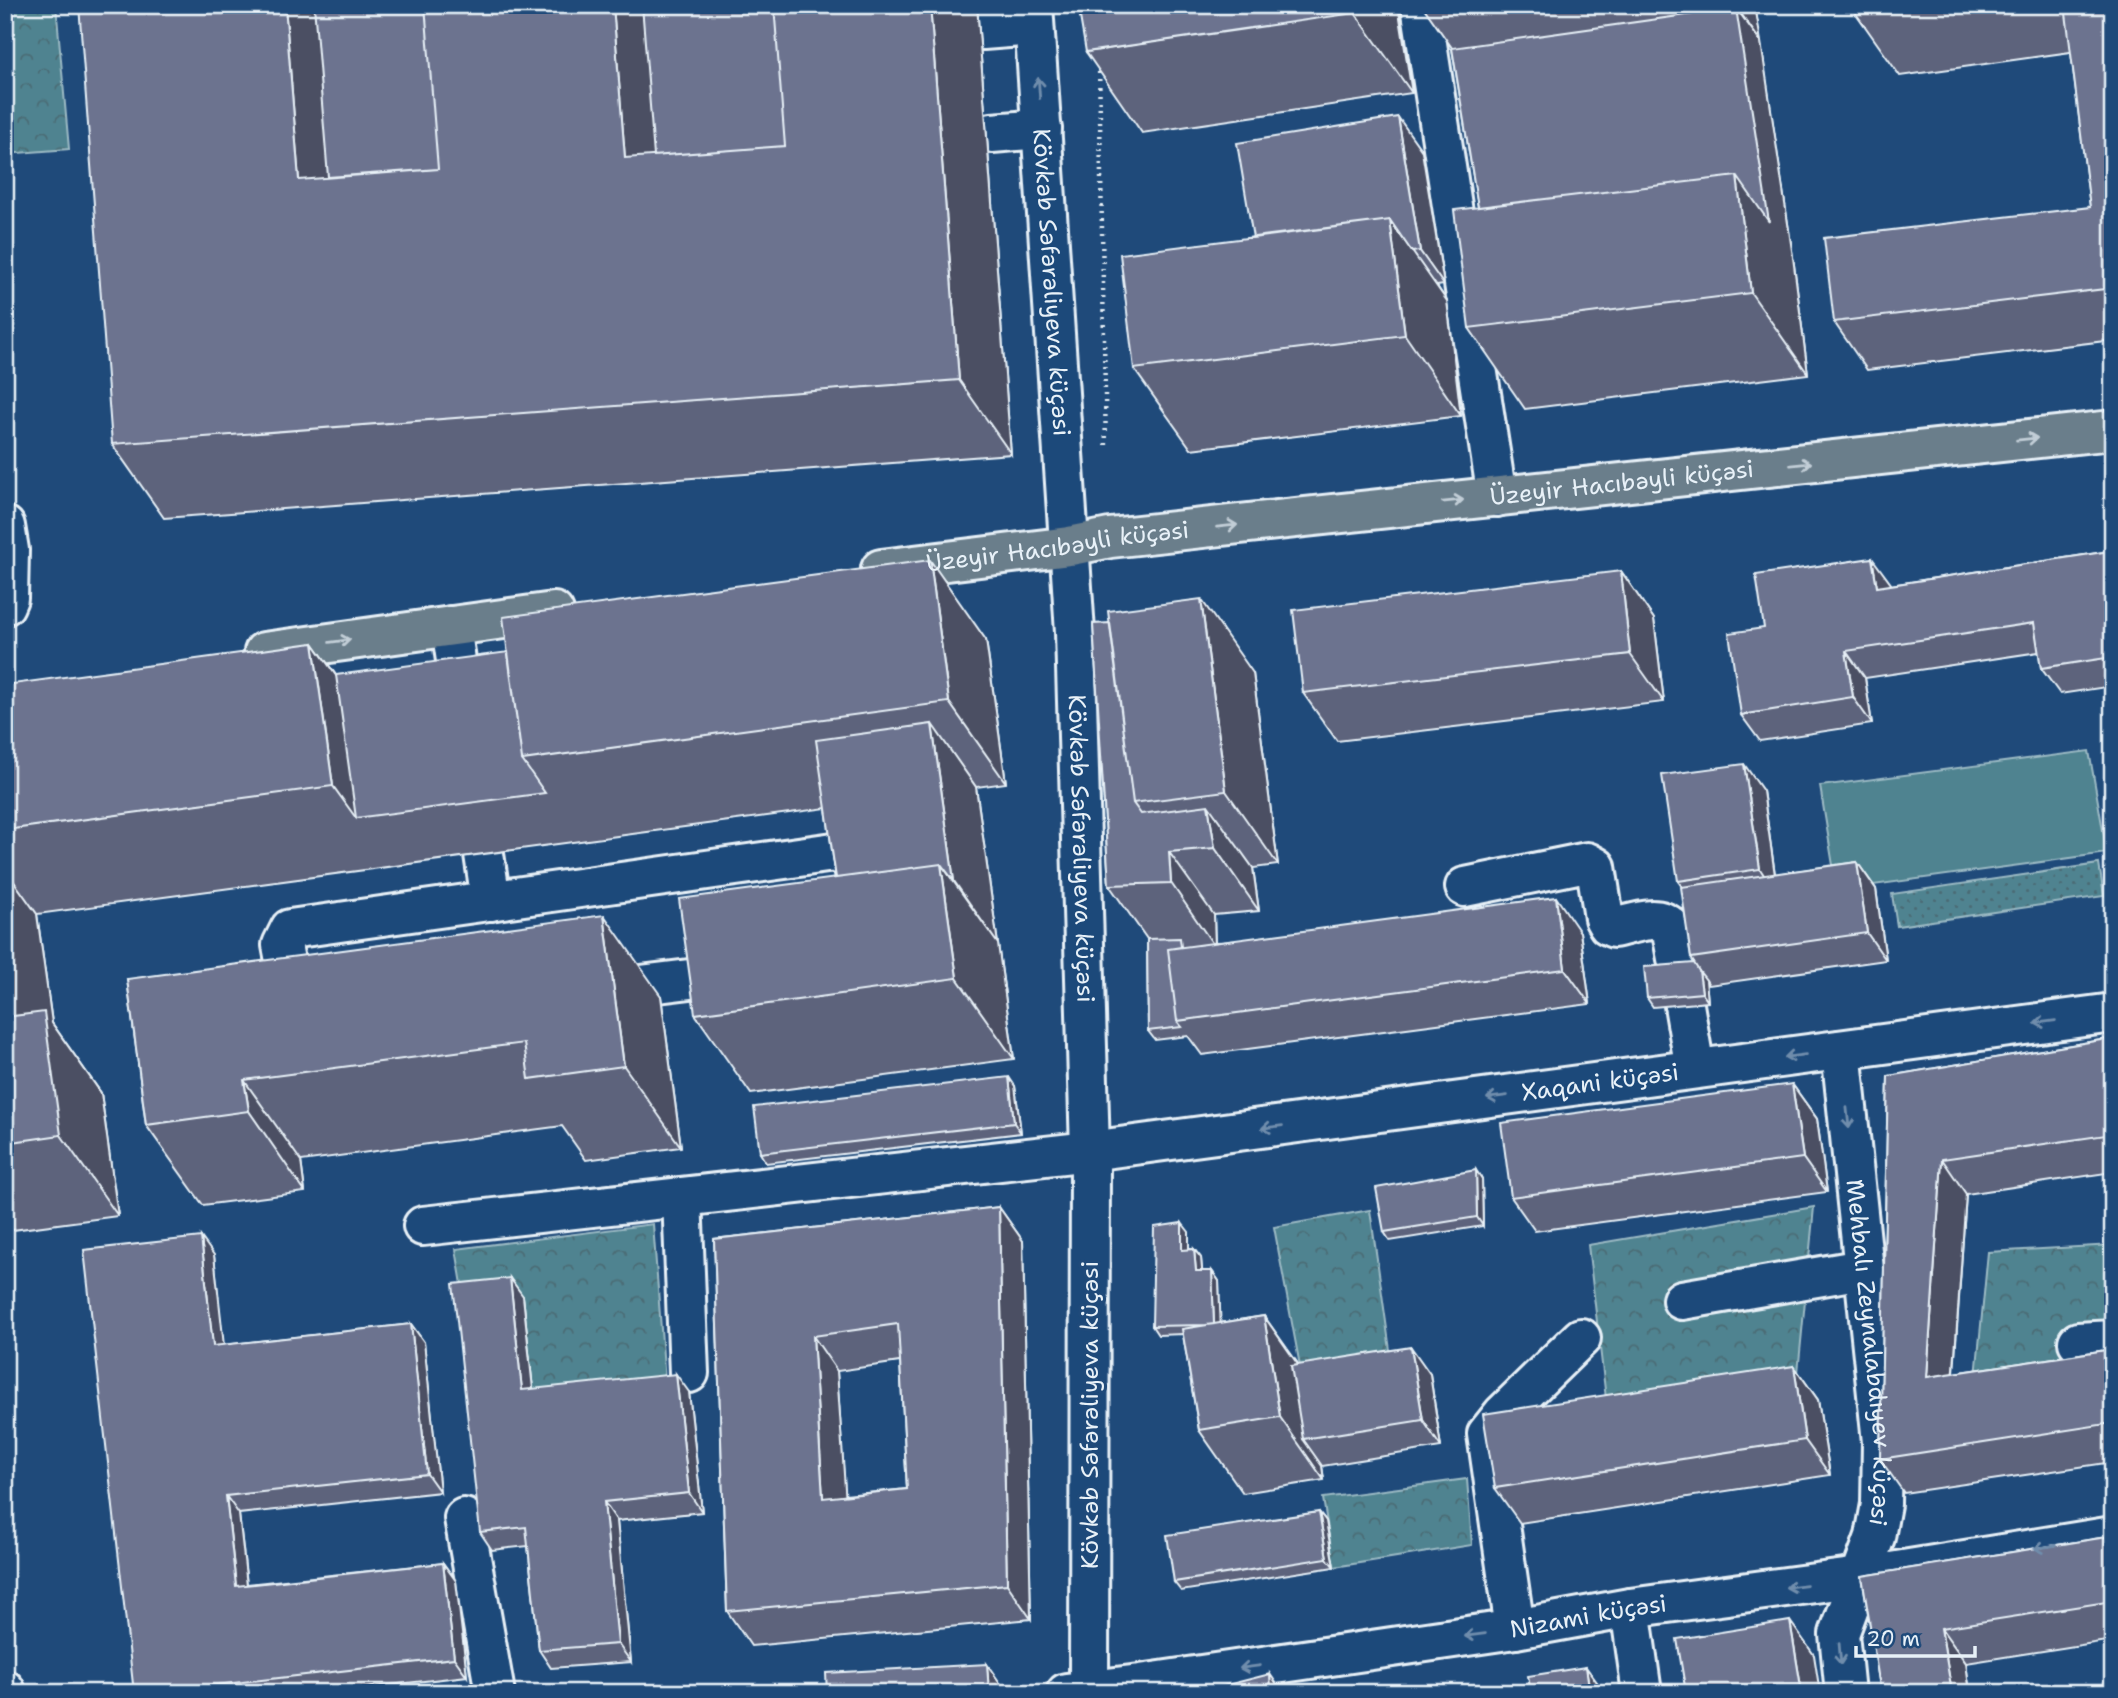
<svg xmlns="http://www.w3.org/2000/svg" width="2118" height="1698" font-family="'Shantell Sans',sans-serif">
<defs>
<pattern id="grass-dots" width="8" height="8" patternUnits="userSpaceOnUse" patternTransform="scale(1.75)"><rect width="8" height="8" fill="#4f8390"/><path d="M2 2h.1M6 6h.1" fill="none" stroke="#4b6b74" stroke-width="1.8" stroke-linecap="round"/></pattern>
<pattern id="forest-crowns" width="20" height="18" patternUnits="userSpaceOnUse" patternTransform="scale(1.75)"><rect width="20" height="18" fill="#4f8390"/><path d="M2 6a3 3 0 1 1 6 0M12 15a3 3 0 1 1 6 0" fill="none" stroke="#4b6b74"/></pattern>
</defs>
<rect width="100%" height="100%" fill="#1f4a7a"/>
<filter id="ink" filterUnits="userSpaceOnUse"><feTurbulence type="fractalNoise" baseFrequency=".0143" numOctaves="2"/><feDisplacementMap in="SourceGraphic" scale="14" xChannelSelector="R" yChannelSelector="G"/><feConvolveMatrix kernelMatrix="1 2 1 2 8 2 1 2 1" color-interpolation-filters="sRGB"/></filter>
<g filter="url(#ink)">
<path fill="url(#grass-dots)" stroke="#9cbac4" stroke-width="2" d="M2099 864 2104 896 1897 926 1892 894Z"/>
<path fill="url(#forest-crowns)" stroke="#9cbac4" stroke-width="2" d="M5 5H56L69 149 5 154Z
M1814 1207 1798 1373 1607 1407 1588 1245Z
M1370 1210 1391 1357 1300 1366 1274 1227Z
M653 1224 666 1395 535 1408 523 1296 465 1302 456 1249Z
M2113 1245V1387L1973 1408 1988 1252Z
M1467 1479 1472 1545 1334 1567 1323 1498Z"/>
<path fill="#4f8390" stroke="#9cbac4" stroke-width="2" d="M2089 751 2107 853 1837 890 1820 786Z"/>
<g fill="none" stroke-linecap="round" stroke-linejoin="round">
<defs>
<g id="minor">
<path id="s1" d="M1033 5 1075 632 1090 1151 1089 1693"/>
<path d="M1421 5 1497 497"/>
<path d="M983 30 1034 26"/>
<path d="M992 133 1042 129"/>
<path d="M5 526 9 550 8 598 5 605"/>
<path d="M451 626 463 709"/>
<path d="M834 852 854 860 862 945 844 960 309 1026 296 1019 282 945 290 929Z"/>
<path d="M484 854 491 901"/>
<path d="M1465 887 1587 862 1596 867 1604 918 1608 925 1614 928C1633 924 1656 913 1671 927L1680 974"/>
<path d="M1684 1005 1695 1069"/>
<path id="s2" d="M1841 1050 1882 1442 1881 1504 1875 1537 1839 1634 1845 1693"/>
<path d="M682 1197 689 1373"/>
<path id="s3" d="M423 1226 1090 1151 2113 1013"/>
<path d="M1682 1300 1863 1269"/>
<path d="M2078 1342 2113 1340"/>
<path d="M464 1518 495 1693"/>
<path d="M1630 1608 1642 1693"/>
<path d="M1515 1629 1487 1434 1503 1414 1581 1338"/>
<path d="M5 1690 6 1693"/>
<path id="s4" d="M1066 1693 1140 1684 1515 1629 1630 1608 1860 1577 2113 1536"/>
</g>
<g id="highway">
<path id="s5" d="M881 569 1070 546 1110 538 2113 430"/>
<path d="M264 652 554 612"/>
</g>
</defs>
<use href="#minor" stroke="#e8f1f8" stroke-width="44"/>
<use href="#highway" stroke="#e8f1f8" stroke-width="44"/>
<path stroke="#e8f1f8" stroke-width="4.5" stroke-dasharray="2 5" stroke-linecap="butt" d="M1099 65 1106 449"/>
<use href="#minor" stroke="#1f4a7a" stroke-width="38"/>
<use href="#highway" stroke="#6b7e8b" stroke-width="38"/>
</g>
<path fill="#5d637b" stroke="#e8f1f8" stroke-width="2" fill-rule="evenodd" d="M977 5 1011 454 164 518 112 444Z
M1398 5 1412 93 1142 133 1086 52Z
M1422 5H1755L1793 257 1808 374 1525 409 1469 328 1478 207 1452 48Z
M1850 5H2113V340L1867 370 1834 322 2090 207 2071 52 1900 76Z
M1422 151 1444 285 1437 286 1447 301 1461 416 1191 449 1134 369 1253 238Z
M2110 551 2113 555V686L2060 694 2041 668 2039 652 1865 678 1872 724 1760 741 1741 715 1764 628 1891 585Z
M1621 571 1654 619 1664 702 1337 741 1303 693Z
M1093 624 1253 673 1278 865 1253 868 1259 911 1214 915 1215 942 1580 932 1590 1004 1202 1055 1188 1036 1155 1040 1148 1031 1147 939 1109 885Z
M986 640 1006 783 976 787 1014 1059 751 1094 695 1014 836 878 826 808 37 914 52 1023 101 1093 118 1216 5 1231V830L313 643 336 675Z
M1763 791 1775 874 1857 862 1876 889 1886 960 1709 985 1706 980 1708 1002 1653 1007 1647 998 1694 963 1691 958 1682 887 1678 881Z
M127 979 661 996 681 1147 586 1160 562 1126 301 1161 305 1192 203 1205 146 1125Z
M2113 1038V1172L1966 1194 1954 1373 2113 1349V1462L1904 1493 1880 1459 1888 1076Z
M1792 1084 1817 1119 1827 1192 1535 1231 1511 1197Z
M1015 1086 1021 1133 766 1163 760 1153Z
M1482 1179 1483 1226 1390 1241 1384 1232Z
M999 1207 1023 1241 1031 1619 751 1646 727 1611 714 1239ZM900 1362 907 1489 845 1495 837 1371Z
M1189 1232V1249H1194L1201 1258 1202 1271H1212L1219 1281 1220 1323 1264 1316 1299 1365 1430 1374 1441 1447 1322 1466 1324 1480 1243 1493 1199 1430 1183 1334 1158 1335 1152 1326Z
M214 1255 223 1345 411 1324 424 1342 440 1492 239 1514 247 1584 443 1563 456 1581 467 1676 321 1693H134Z
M523 1296 533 1389 689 1392 702 1512 617 1521 631 1662 551 1668 539 1650 528 1546 492 1550 480 1532Z
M1794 1366 1818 1400 1830 1475 1520 1523 1495 1488Z
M1319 1512 1326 1521 1334 1567 1181 1591 1174 1582Z
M2113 1536V1640L1966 1663 1970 1693H1881L1862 1576Z"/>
<path fill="#4c5064" stroke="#e8f1f8" stroke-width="2" d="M285 5H331L348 226 299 180Z
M613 5H659L674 204 625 158Z
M930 5H977L1011 454 959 380Z
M1354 5H1398L1412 93 1355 13Z
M1735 5H1755L1761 42Z
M1736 8 1761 42 1793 257 1808 374 1751 293 1737 176Z
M1398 117 1422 151 1444 285 1420 251Z
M1390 220 1447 301 1461 416 1405 335Z
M1872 558 1891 584 1896 614 1877 587Z
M930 560 986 640 1006 783 949 702Z
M1621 571 1654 619 1664 702 1630 654Z
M1201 599 1253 673 1278 865 1226 791Z
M313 643 370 724 356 818 333 786Z
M1846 651 1865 678 1872 724 1853 697Z
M932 724 976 787 998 944 954 881Z
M1744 764 1763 791 1778 896 1760 869Z
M1208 805 1253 868 1259 911 1215 848Z
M1169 852 1214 915 1215 947 1171 883Z
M1857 862 1876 889 1886 960 1867 933Z
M941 864 998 944 1014 1059 957 978Z
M5 869 37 914 52 1023 101 1093 118 1216 61 1135 5 1017Z
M1556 897 1580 932 1590 1004 1565 969Z
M604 915 661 996 681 1147 624 1066Z
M1699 971 1706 980 1708 1002 1702 993Z
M1009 1077 1015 1086 1021 1133 1014 1123Z
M244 1080 301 1161 305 1192 249 1111Z
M1792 1084 1817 1119 1827 1192 1803 1158Z
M1942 1159 1966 1194 1951 1412 1927 1377Z
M1476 1170 1482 1179 1483 1226 1477 1217Z
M999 1207 1023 1241 1031 1619 1007 1584Z
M1182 1223 1189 1232V1259L1182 1250Z
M201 1237 214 1255 226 1364 213 1346Z
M1194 1249 1201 1258 1203 1280 1196 1271Z
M1212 1271 1219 1281 1221 1334 1214 1325Z
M510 1278 523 1296 535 1408 522 1390Z
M1264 1316 1308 1379 1303 1439 1322 1466 1324 1480 1280 1417Z
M411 1324 424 1342 440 1492 427 1474Z
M813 1336 837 1371 848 1533 823 1498Z
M1411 1347 1430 1374 1441 1447 1423 1420Z
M1794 1366 1818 1400 1830 1475 1805 1440Z
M676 1374 689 1392 702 1512 689 1493Z
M226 1496 239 1514 249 1604 236 1586Z
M604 1502 617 1521 631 1662 618 1644Z
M1319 1512 1326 1521 1334 1567 1327 1558Z
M443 1563 456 1581 467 1676 454 1658Z
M1790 1621 1814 1655 1820 1693H1802Z
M1941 1628 1966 1663 1970 1693H1952Z
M987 1664 1007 1693H989Z
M1586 1667 1599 1685 1600 1693H1590Z
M1270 1674 1283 1693H1271Z"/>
<path fill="#6c738f" stroke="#e8f1f8" stroke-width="2" fill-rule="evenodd" d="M79 5H285L299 180 438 169 425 5H613L625 158 785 146 774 5H930L959 380 112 444Z
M314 5H425L438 169 328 177Z
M642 5H774L785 146 654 156Z
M1078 5H1354L1355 13 1086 52Z
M2113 7V288L1834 322 1824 238 2090 207 2066 13Z
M1736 8 1769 222 1737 176 1478 207 1452 48Z
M1398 117 1420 251 1412 252 1390 220 1253 238 1237 143Z
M1737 176 1751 293 1469 328 1454 210Z
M1390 220 1405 335 1134 369 1120 254Z
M2110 551 2113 566V657L2041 668 2034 623 1846 651 1853 697 1741 715 1729 633 1764 628 1756 575 1872 558 1877 587Z
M930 560 949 702 522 760 503 617Z
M1621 571 1630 654 1303 693 1293 610Z
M1201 599 1226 791 1133 803 1108 611Z
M1110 623 1133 803 1141 814 1208 805 1215 848 1169 852 1171 883 1109 885 1093 624Z
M313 643 333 786 5 830V685Z
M508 652 522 760 545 793 356 818 336 675Z
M932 724 954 881 941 864 836 878 816 740Z
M1744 764 1760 869 1678 881 1662 775Z
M1857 862 1867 933 1691 958 1681 887Z
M941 864 957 978 695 1014 679 899Z
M1556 897 1565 969 1177 1021 1168 949Z
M604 915 624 1066 529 1079 524 1043 244 1080 249 1111 146 1125 127 979Z
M1180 938 1181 947 1168 949 1177 1021 1182 1027 1148 1031 1147 939Z
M1694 963 1699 971 1702 993 1647 998 1644 967Z
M44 1012 61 1135 5 1143V1016V1017Z
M2113 1038V1134L1942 1159 1927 1377 2113 1349V1423L1880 1459 1888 1076Z
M1009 1077 1014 1123 760 1153 754 1107Z
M1792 1084 1803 1158 1511 1197 1501 1123Z
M1476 1170 1477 1217 1384 1232 1376 1188Z
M999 1207 1007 1584 727 1611 714 1239ZM898 1324 907 1489 823 1498 813 1336Z
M1182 1223V1250L1194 1249 1196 1271H1212L1214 1324 1206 1325 1152 1326 1154 1227Z
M201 1237 213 1346 411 1324 427 1474 226 1496 236 1586 443 1563 454 1658 146 1693H134L84 1250Z
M510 1278 522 1390 676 1374 689 1493 604 1502 618 1644 539 1650 526 1527 480 1532 453 1284Z
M1264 1316 1280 1417 1199 1430 1182 1329Z
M1411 1347 1423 1420 1303 1439 1291 1366Z
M1794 1366 1805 1440 1495 1488 1483 1414Z
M1319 1512 1327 1558 1174 1582 1167 1535Z
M2113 1536V1601L1941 1628 1952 1693H1881L1862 1576Z
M1790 1621 1802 1693H1735V1691L1723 1693H1686L1677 1639Z
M987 1664 989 1693H827L826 1673Z
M1586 1667 1590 1693H1531L1528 1676Z
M1270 1674 1271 1693H1196Z"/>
<defs><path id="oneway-shaft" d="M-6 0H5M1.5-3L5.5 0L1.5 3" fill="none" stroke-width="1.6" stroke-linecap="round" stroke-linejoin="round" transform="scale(1.75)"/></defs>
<g stroke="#6f8dac">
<use href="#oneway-shaft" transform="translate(1039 88) rotate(-94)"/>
<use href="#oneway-shaft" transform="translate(2045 1022) rotate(172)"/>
<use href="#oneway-shaft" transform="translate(1795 1056) rotate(173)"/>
<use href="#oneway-shaft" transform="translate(1497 1097) rotate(172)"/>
<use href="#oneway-shaft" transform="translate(1848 1118) rotate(84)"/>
<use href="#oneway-shaft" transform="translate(1272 1127) rotate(172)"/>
<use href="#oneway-shaft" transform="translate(2045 1547) rotate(171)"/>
<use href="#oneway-shaft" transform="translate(1796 1586) rotate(172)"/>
<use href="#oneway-shaft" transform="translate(1475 1635) rotate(172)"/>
<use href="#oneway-shaft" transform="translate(1840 1654) rotate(85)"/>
<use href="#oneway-shaft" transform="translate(1250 1667) rotate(172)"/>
</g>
<g stroke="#c2ced7">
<use href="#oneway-shaft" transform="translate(2027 439) rotate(-6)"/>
<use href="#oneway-shaft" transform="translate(1801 464) rotate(-6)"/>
<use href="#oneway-shaft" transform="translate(1453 501) rotate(-6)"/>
<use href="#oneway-shaft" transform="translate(1227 526) rotate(-6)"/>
<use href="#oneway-shaft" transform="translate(340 641) rotate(-8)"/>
</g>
</g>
<g text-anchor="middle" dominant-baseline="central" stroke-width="6" stroke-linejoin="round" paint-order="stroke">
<g font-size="24" fill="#e8f1f8" stroke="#1f4a7a">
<text stroke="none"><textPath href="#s1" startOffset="278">Kövkəb Səfərəliyeva küçəsi</textPath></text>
<text stroke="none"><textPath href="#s5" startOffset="746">Üzeyir Hacıbəyli küçəsi</textPath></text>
<text stroke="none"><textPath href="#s5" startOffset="178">Üzeyir Hacıbəyli küçəsi</textPath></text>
<text stroke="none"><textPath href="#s1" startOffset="845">Kövkəb Səfərəliyeva küçəsi</textPath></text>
<text stroke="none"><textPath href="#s3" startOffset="1186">Xaqani küçəsi</textPath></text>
<text stroke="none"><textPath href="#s2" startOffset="304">Mehbalı Zeynalabdıyev küçəsi</textPath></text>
<text transform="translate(1090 1415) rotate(-90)">Kövkəb Səfərəliyeva küçəsi</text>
<text stroke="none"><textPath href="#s4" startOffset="528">Nizami küçəsi</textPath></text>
</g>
</g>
<rect width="2118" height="1698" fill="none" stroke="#1f4a7a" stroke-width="28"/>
<rect x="14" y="14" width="2090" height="1670" fill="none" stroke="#e8f1f8" stroke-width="2.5" filter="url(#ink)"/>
<path d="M1856 1646v10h119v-10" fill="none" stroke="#e8f1f8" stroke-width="3.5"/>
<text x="1866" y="1646" font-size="21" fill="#e8f1f8" stroke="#1f4a7a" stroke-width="5" paint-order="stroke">20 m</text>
</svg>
